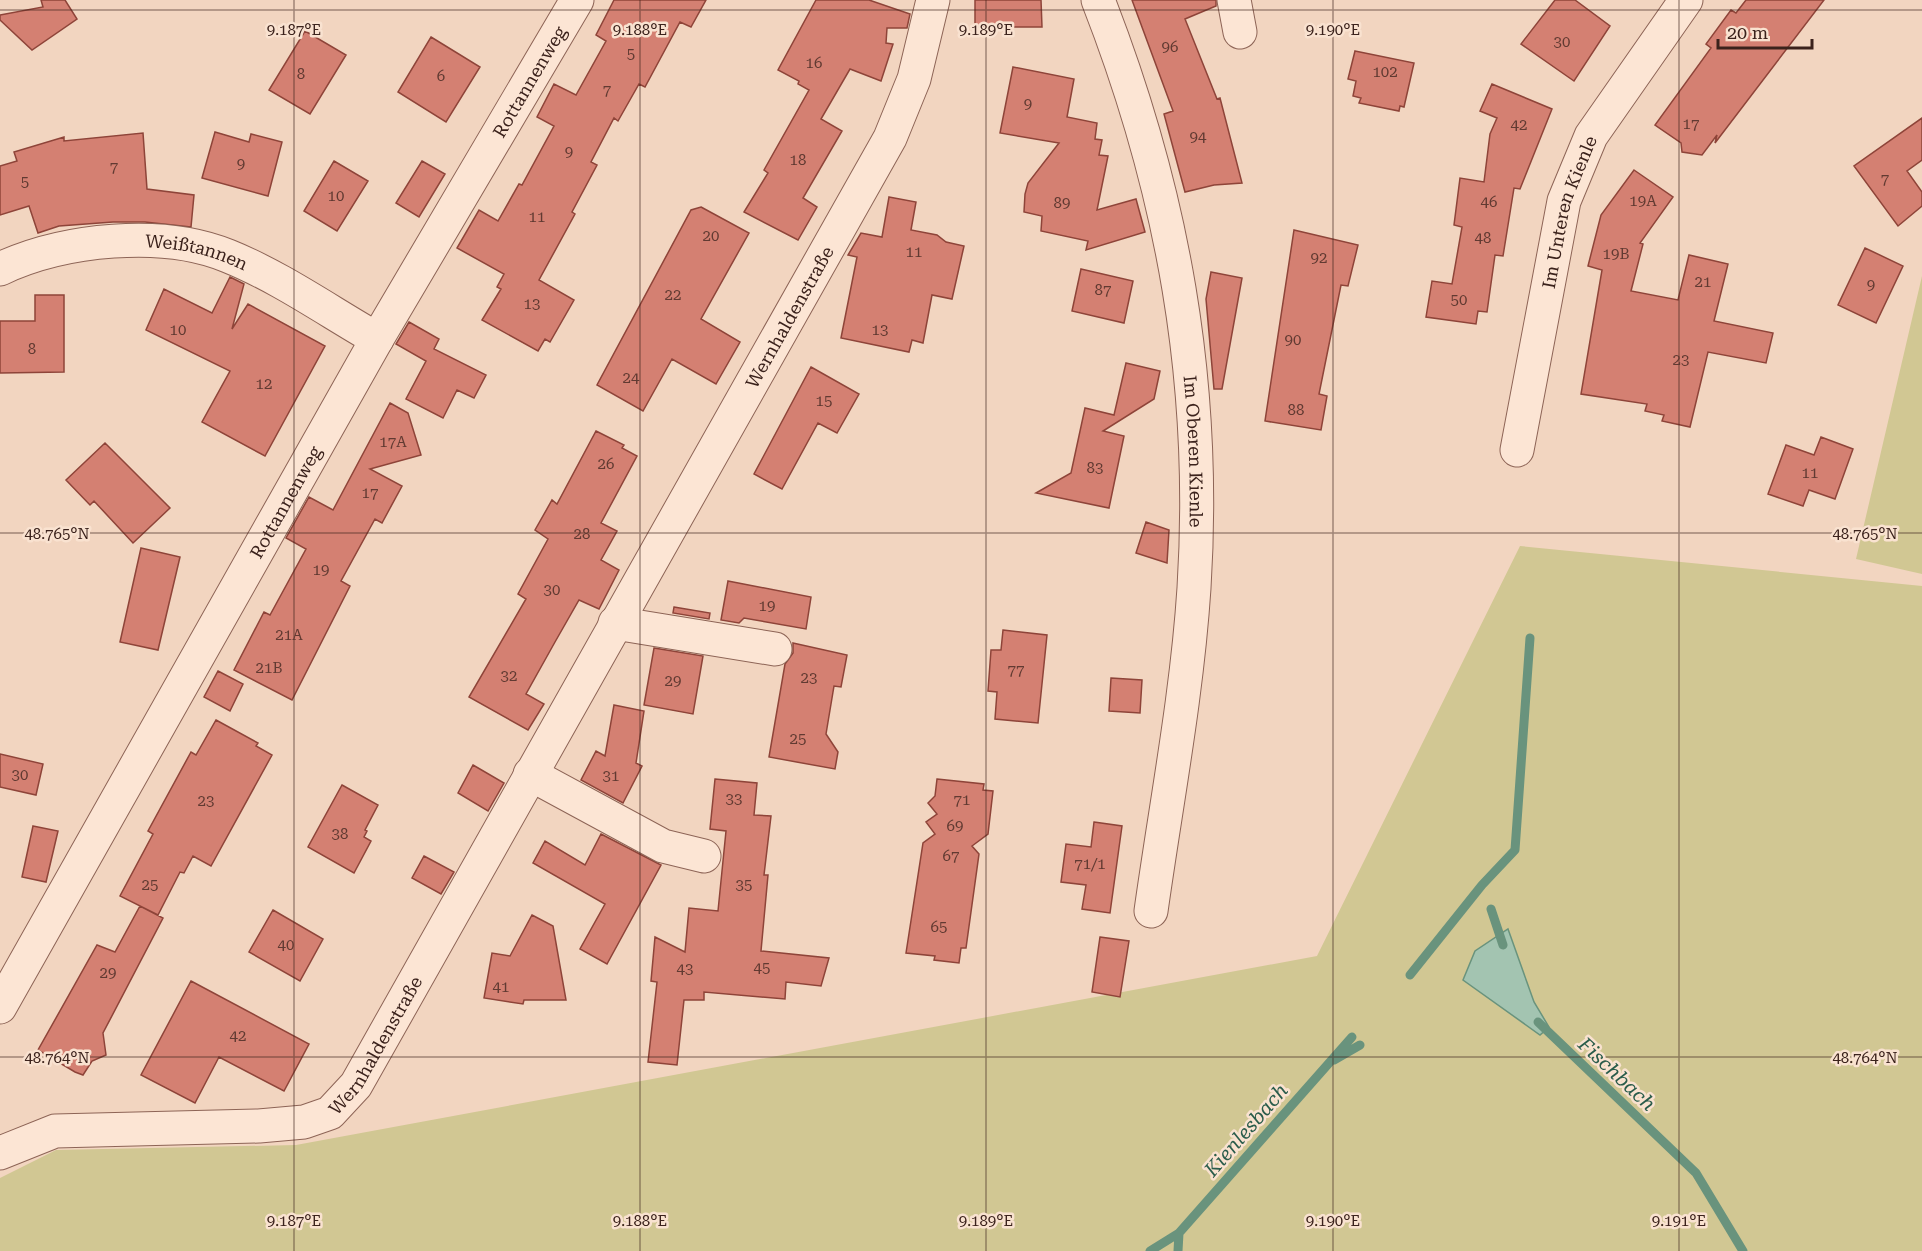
<svg xmlns="http://www.w3.org/2000/svg" width="1922" height="1251" font-family="'Roboto Serif',serif">
<rect width="100%" height="100%" fill="#f2d5c0"/>
<path fill="#d1c793" d="M1922 276V574L1856 559Z
M1520 546 1922 586V1251H0V1178L56 1150 296 1145 1317 956Z"/>
<path fill="#a3c4b1" stroke="#69937d" stroke-width="1.5" d="M1508 929 1534 1002 1549 1027 1540 1035 1463 980 1475 951Z"/>
<g fill="none" stroke-linecap="round" stroke-linejoin="round">
<path stroke="#69937d" stroke-width="9" d="M1491 909 1503 945
M1410 975 1482 885 1515 850 1530 638
M1538 1022 1696 1173 1743 1251
M1334 1060 1360 1045
M1150 1251 1179 1233
M1178 1251 1179 1233 1352 1037"/>
</g>
<path fill="#d48072" stroke="#8e4439" stroke-width="1.5" d="M41 0H65L77 19 32 50 0 20V15L43 7Z
M614 0H706L691 27 680 22 645 87 639 84 618 121 614 118 591 162 597 165 572 212 575 214 539 280 574 300 550 342 545 339 538 351 482 320 501 289 497 287 504 274 457 248 479 210 498 221 519 184 522 185 554 126 537 117 554 84 576 95 606 41 596 35Z
M816 0H869L910 14 907 28H887L886 43 893 44 881 81 850 69 821 119 842 131 803 198 817 207 798 240 744 212 768 173 764 170 809 90 798 84 799 81 778 70Z
M975 0H1041L1042 27H975Z
M1132 0H1216V6L1185 19 1217 99 1220 98 1242 183 1214 185 1185 192 1164 114 1173 111Z
M1555 0H1575L1610 26 1574 81 1521 44Z
M1746 0H1824L1715 143 1717 135 1702 155 1682 152 1681 143 1655 125 1711 48 1706 44 1731 10 1736 13Z
M305 31 346 55 310 114 269 90Z
M431 37 480 67 446 122 398 92Z
M1355 51 1414 63 1404 107 1400 106 1399 111 1359 103 1361 98 1353 96 1356 81 1348 79Z
M1013 67 1074 79 1067 117 1097 123 1095 139 1102 140 1099 155 1108 156 1097 210 1136 199 1145 232 1086 250 1088 241 1041 231 1042 216 1024 212 1025 194 1028 183 1059 143 1000 133Z
M1492 84 1552 109 1520 189 1514 188 1503 256 1495 255 1487 312 1478 311 1476 324 1426 317 1432 281 1452 284 1462 227 1454 225 1460 178 1484 182 1490 134 1497 118 1480 111Z
M1922 118V160L1907 171 1922 192V206L1898 226 1854 166Z
M215 132 249 142 251 134 282 142 268 196 202 178Z
M143 133 147 189 194 195 191 227 145 222H113L59 226 38 233 29 206 0 215V166L17 161 14 152 64 137V141Z
M334 161 368 181 337 231 304 211Z
M422 161 445 174 419 217 396 203Z
M1634 170 1673 197 1640 243 1643 244 1631 291 1678 300 1689 255 1728 264 1714 321 1773 333 1766 363 1708 352 1690 427 1662 421 1664 415 1645 411 1647 404 1581 394 1602 270 1588 266 1601 215Z
M889 197 916 202 911 230 937 235 946 242 964 246 952 299 932 295 923 343 912 340 909 352 841 338 857 257 848 255 861 233 882 237Z
M701 207 749 233 701 319 740 342 716 384 672 359 643 411 597 385 691 210Z
M1294 230 1358 245 1348 286 1341 285 1319 394 1327 396 1321 430 1265 421Z
M1865 248 1903 266 1876 323 1838 305Z
M1081 269 1133 281 1124 323 1072 311Z
M1211 272 1242 278 1222 389H1214L1206 299Z
M230 277 244 284 232 329 248 304 325 346 265 456 202 422 230 371 146 330 164 289 212 313Z
M35 295H64V372L0 373V321H35Z
M409 322 439 339 434 349 486 375 474 398 457 390 443 418 406 399 426 361 396 344Z
M1126 363 1160 371 1154 399 1103 431 1124 436 1109 508 1036 493 1071 473 1085 408 1114 415Z
M811 367 859 394 837 433 818 423 782 489 754 474Z
M390 403 408 413 421 455 370 469 402 486 382 523 375 519 341 581 350 586 292 700 234 670 264 612 270 615 306 549 286 538 309 497 333 510Z
M596 431 624 445 622 448 637 456 601 523 617 531 601 560 619 570 599 609 579 600 555 642 526 694 544 704 528 730 469 697 526 599 518 594 548 539 535 530 552 500 557 504Z
M1821 437 1853 449 1835 499 1809 490 1803 506 1768 494 1786 445 1814 455Z
M105 443 170 508 133 543 94 501 90 505 66 480Z
M1146 522 1169 530 1167 563 1136 553Z
M141 548 180 557 158 650 120 642Z
M728 581 811 597 806 629 744 618 739 623 721 620Z
M674 607 710 613 709 619 673 613Z
M1003 630 1047 635 1038 723 995 719 997 692 988 691 991 650H1001Z
M793 643 847 655 841 687 834 686 826 734 838 752 835 769 769 757 785 664 793 653Z
M654 648 703 656 693 714 644 705Z
M218 671 243 684 230 711 204 697Z
M1111 678 1142 680 1140 713 1109 711Z
M614 705 644 711 636 763 642 766 623 803 581 780 596 751 605 756Z
M216 720 258 743 256 746 272 755 211 866 193 856 184 873 180 872 158 915 120 896 153 834 148 831 191 752 196 755Z
M0 754 43 764 36 795 0 787Z
M473 765 504 783 488 811 458 793Z
M715 779 757 783 754 815 771 816 764 875H768L761 951 829 958 821 986 786 982 785 999 704 992V1000H684L677 1065 648 1062 657 982 651 981 655 937 685 952 689 908 718 911 726 831 710 829Z
M937 779 984 784 983 790 993 791 988 834 972 846 979 854 966 948H961L959 963 934 960 935 956 906 953 923 843 935 834 926 822 937 814 928 803 935 796Z
M342 785 378 805 365 830 367 831 364 837 371 841 354 873 308 847Z
M1094 822 1122 826 1110 913 1082 909 1086 885 1061 882 1066 844 1091 847Z
M33 826 58 831 46 882 22 877Z
M601 834 661 865 607 964 580 949 605 904 533 863 545 841 585 865Z
M424 856 454 872 441 894 412 878Z
M140 906 163 918 103 1033 106 1055 92 1061 83 1075 75 1072 38 1050 97 945 115 952Z
M273 910 323 939 300 981 249 952Z
M532 915 553 926 566 1000H524L523 1004 484 998 492 953 510 956Z
M1100 937 1129 941 1120 997 1092 992Z
M191 981 309 1044 284 1091 219 1057 195 1103 141 1075Z"/>
<g fill="none" stroke-linecap="round" stroke-linejoin="round">
<defs>
<g id="minor">
<path id="s1" d="M1098 0C1173 192 1207 382 1194 588 1187 696 1166 804 1151 911"/>
<path d="M1234 0 1240 32"/>
<path id="s2" d="M0 269C63 239 163 229 228 256 280 277 328 311 377 339"/>
<path id="s3" d="M1517 450 1564 201 1591 136 1686 0"/>
<path d="M615 623 775 649"/>
<path d="M530 774 663 846 704 856"/>
<path id="s4" d="M0 1007 377 339 577 0"/>
<path id="s5" d="M0 1153 55 1131 259 1126 304 1122 330 1113 356 1085 890 138 914 79 933 0"/>
</g>
</defs>
<use href="#minor" stroke="#8d6456" stroke-width="35"/>
<use href="#minor" stroke="#fce5d4" stroke-width="33"/>
</g>
<path fill="none" stroke="#3b221c" stroke-width="1.5" stroke-opacity="0.45" d="M294 0V1251M640 0V1251M986 0V1251M1333 0V1251M1679 0V1251M0 10H1922M0 533H1922M0 1057H1922"/>
<g text-anchor="middle" dominant-baseline="central" stroke-width="5" stroke-linejoin="round" paint-order="stroke">
<g font-size="15" fill="#613a32">
<text x="1562" y="42">30</text>
<text x="1170" y="47">96</text>
<text x="631" y="54">5</text>
<text x="814" y="63">16</text>
<text x="1385" y="72">102</text>
<text x="301" y="74">8</text>
<text x="441" y="76">6</text>
<text x="607" y="90">7</text>
<text x="1028" y="104">9</text>
<text x="1691" y="124">17</text>
<text x="1519" y="125">42</text>
<text x="1198" y="137">94</text>
<text x="569" y="152">9</text>
<text x="798" y="160">18</text>
<text x="241" y="164">9</text>
<text x="114" y="167">7</text>
<text x="1885" y="179">7</text>
<text x="25" y="182">5</text>
<text x="336" y="196">10</text>
<text x="1643" y="201">19A</text>
<text x="1489" y="202">46</text>
<text x="1062" y="203">89</text>
<text x="537" y="217">11</text>
<text x="711" y="236">20</text>
<text x="1483" y="238">48</text>
<text x="914" y="252">11</text>
<text x="1616" y="254">19B</text>
<text x="1319" y="258">92</text>
<text x="1703" y="282">21</text>
<text x="1871" y="285">9</text>
<text x="1103" y="290">87</text>
<text x="673" y="295">22</text>
<text x="1459" y="300">50</text>
<text x="532" y="304">13</text>
<text x="178" y="330">10</text>
<text x="880" y="330">13</text>
<text x="1293" y="340">90</text>
<text x="32" y="349">8</text>
<text x="1681" y="360">23</text>
<text x="631" y="378">24</text>
<text x="264" y="384">12</text>
<text x="824" y="401">15</text>
<text x="1296" y="410">88</text>
<text x="393" y="442">17A</text>
<text x="606" y="464">26</text>
<text x="1095" y="468">83</text>
<text x="1810" y="473">11</text>
<text x="370" y="493">17</text>
<text x="582" y="534">28</text>
<text x="321" y="570">19</text>
<text x="552" y="590">30</text>
<text x="767" y="606">19</text>
<text x="289" y="635">21A</text>
<text x="269" y="668">21B</text>
<text x="1016" y="670">77</text>
<text x="509" y="676">32</text>
<text x="809" y="678">23</text>
<text x="673" y="681">29</text>
<text x="798" y="739">25</text>
<text x="20" y="775">30</text>
<text x="611" y="776">31</text>
<text x="734" y="799">33</text>
<text x="962" y="800">71</text>
<text x="206" y="801">23</text>
<text x="955" y="826">69</text>
<text x="340" y="834">38</text>
<text x="951" y="856">67</text>
<text x="1090" y="864">71/1</text>
<text x="150" y="885">25</text>
<text x="744" y="885">35</text>
<text x="939" y="927">65</text>
<text x="286" y="945">40</text>
<text x="762" y="968">45</text>
<text x="685" y="969">43</text>
<text x="108" y="973">29</text>
<text x="501" y="987">41</text>
<text x="238" y="1036">42</text>
</g>
<g font-size="18" fill="#3b221c" stroke="#f9e2d0">
<text stroke="none"><textPath href="#s4" startOffset="1066">Rottannenweg</textPath></text>
<text stroke="none"><textPath href="#s3" startOffset="244">Im Unteren Kienle</textPath></text>
<text stroke="none"><textPath href="#s2" startOffset="202">Weißtannen</textPath></text>
<text stroke="none"><textPath href="#s5" startOffset="1256">Wernhaldenstraße</textPath></text>
<text stroke="none"><textPath href="#s1" startOffset="464">Im Oberen Kienle</textPath></text>
<text stroke="none"><textPath href="#s4" startOffset="580">Rottannenweg</textPath></text>
<text stroke="none"><textPath href="#s5" startOffset="418">Wernhaldenstraße</textPath></text>
</g>
<g font-size="20" font-style="italic" fill="#2a5c4b" stroke="#f9e2d0">
<text transform="translate(1617 1074) rotate(43)">Fischbach</text>
<text transform="translate(1246 1130) rotate(-49)">Kienlesbach</text>
</g>
</g>
<g font-size="15" text-anchor="middle" fill="#3b221c" stroke="#f9e2d0" stroke-width="5" stroke-linejoin="round" paint-order="stroke">
<text x="294" y="35">9.187°E</text>
<text x="640" y="35">9.188°E</text>
<text x="986" y="35">9.189°E</text>
<text x="1333" y="35">9.190°E</text>
<text x="57" y="539">48.765°N</text>
<text x="1865" y="539">48.765°N</text>
<text x="57" y="1063">48.764°N</text>
<text x="1865" y="1063">48.764°N</text>
<text x="294" y="1226">9.187°E</text>
<text x="640" y="1226">9.188°E</text>
<text x="986" y="1226">9.189°E</text>
<text x="1333" y="1226">9.190°E</text>
<text x="1679" y="1226">9.191°E</text>
</g>
<path d="M1718 39v9h94v-9" fill="none" stroke="#3b221c" stroke-width="3"/>
<text x="1727" y="39" font-size="18" fill="#3b221c" stroke="#f9e2d0" stroke-width="4.5" paint-order="stroke">20 m</text>
</svg>
